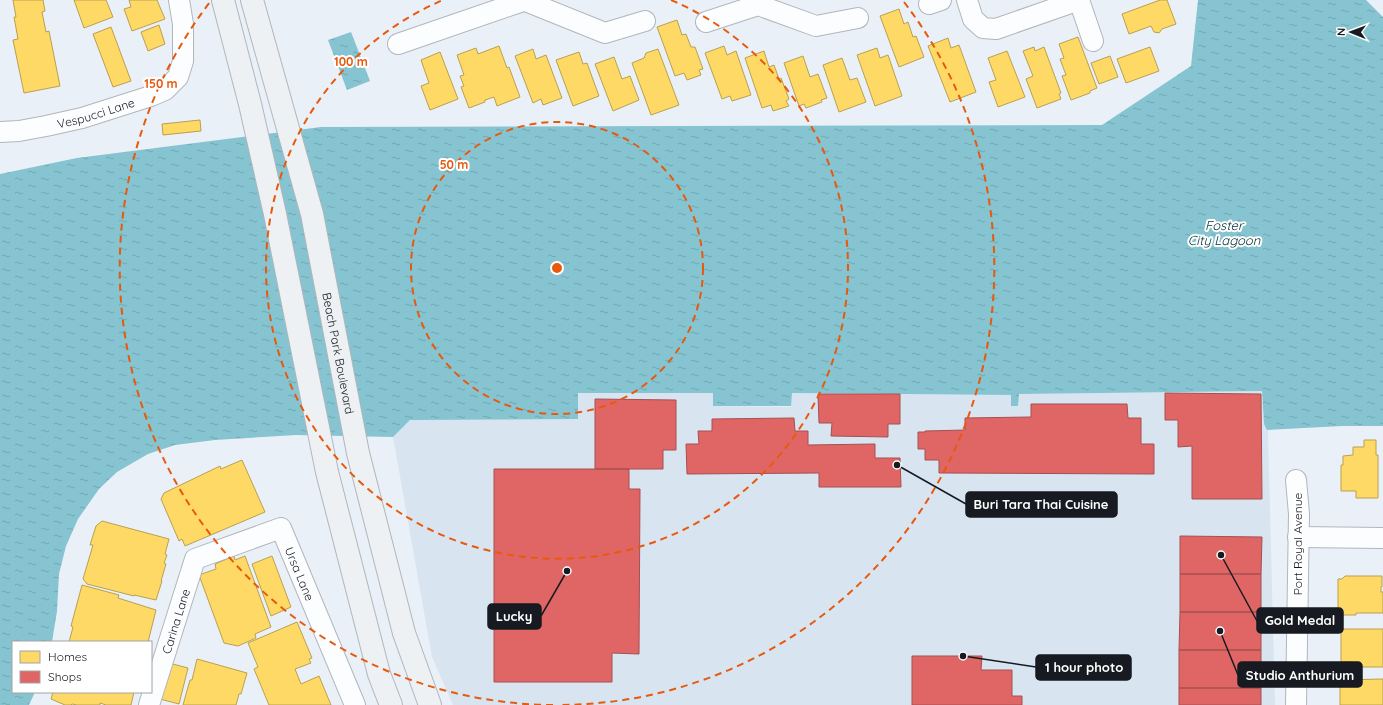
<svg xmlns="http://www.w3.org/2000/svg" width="1383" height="705" font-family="Quicksand,sans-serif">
<defs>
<pattern id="water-ripples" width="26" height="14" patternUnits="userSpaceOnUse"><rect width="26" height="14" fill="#85c4d0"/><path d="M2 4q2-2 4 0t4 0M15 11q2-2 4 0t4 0" fill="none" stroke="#72a8b2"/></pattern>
</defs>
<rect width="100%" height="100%" fill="#eaf0f7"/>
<path fill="#d9e4f1" d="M1262 391 1264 424 1268 430 1275 705H453L432 657 393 437 410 420 577 419 578 393H714V406L791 407V393L1011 395V406H1017L1018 394Z"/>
<path fill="url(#water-ripples)" d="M1198 0H1366L1383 17V426H1342L1267 430 1264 424 1262 391 1019 394 1018 406H1011V395L792 393 791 406H713V393H578V419L410 420 393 437 296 435 215 440 175 445 148 454 117 472 99 489 78 519 66 546 59 574 57 611 52 642H13V692H35L29 705H0V174L77 158 321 127 1102 125 1191 66Z
M351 32 370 81 347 90 328 40Z"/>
<path fill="#ffd966" stroke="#b9a051" d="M13 0H43L45 11 42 12 46 32 49 31 60 86 24 93 13 40 18 39 14 17H16Z
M74 0H106L113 17 84 28Z
M129 0H157L165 19 132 31 124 9 131 7Z
M1160 0H1167L1176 24 1162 29 1159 33 1154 32 1151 26 1129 34 1122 14Z
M899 9 904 24 908 22 913 37 916 36 924 57 899 67 880 16Z
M677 20 682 35 686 34 691 47H695L703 69 699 70 701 75 687 80 684 73 675 76 657 27Z
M159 25 165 44 148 51 141 32Z
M111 27 131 81 113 87 93 34Z
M1078 37 1097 88 1090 91V93L1071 100 1062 76 1066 75 1060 59 1064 58 1059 44Z
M948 38 951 48 959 45 976 92 950 102 928 46Z
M499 46 507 68 509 67 520 97 497 106 494 97 485 100V102L469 108 461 87 464 86 460 76 464 75 457 55 476 48 478 54Z
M724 46 727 55 736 51 751 95 732 101 730 96 722 99 705 53Z
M1034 47 1035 51 1044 47 1061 93 1059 94 1061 99 1037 108 1026 79 1033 76 1023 51Z
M1150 47 1159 71 1126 83 1117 59Z
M877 48 880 58 888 55 902 96 875 106 857 55Z
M533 49 536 59 546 55 562 98 543 105 541 99 533 103 515 56Z
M658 49 679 105 651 115 632 63 644 58 646 53Z
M764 51 769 67 774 65 779 79 781 78 789 99 786 101 789 106 773 111 771 105 762 108 745 58Z
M1007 51 1025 97 998 107 989 82 996 80 988 58Z
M440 52 458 99 430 110 421 86 429 83 421 60Z
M579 52 583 64 587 63 599 96 573 106 556 60Z
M803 56 810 77 818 74 827 98 821 100 822 102 806 108 804 104 799 106 784 63Z
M1110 56 1118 77 1099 84 1091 63Z
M614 57 622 79 630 76 639 100 613 111 595 64Z
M842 58 850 80 857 78 866 102 839 112 823 65Z
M200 120 201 131 163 135 162 124Z
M1364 440H1376V455H1378V498H1356V491H1341V465H1343V456L1353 455V447H1364Z
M242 460 265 512 185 546 182 539 179 541 161 499 164 493 220 466 221 469Z
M102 521 169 539 165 554 167 555 164 563 166 564 161 581H162L156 600 134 595V596L87 584 83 579 93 545H90L96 526Z
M234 556 235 560 245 556 271 627 255 634 256 638 238 646 224 643 199 575 216 569 215 564Z
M272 556 291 607 271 616 252 564Z
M1345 576H1382V587H1381V592H1383V613H1356V615H1338V579H1342Z
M82 585 119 595 118 598 156 610 148 642H69L73 627 71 626Z
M297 622 312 658 309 659 311 663 295 669 301 684 319 676 331 705H269L254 669 258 667 248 643Z
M1341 629H1383V667H1351V662H1341Z
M197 659 247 673 241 694H239L236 705H183L190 680H192Z
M169 663 188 668 179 704 160 699Z
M1383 679V705H1340V680Z
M53 692H134L131 705H106L100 703V705H77L72 704 71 705H65L51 699Z"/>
<path fill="#e06666" stroke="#a45051" d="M1165 393 1261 394 1262 499H1192V446L1178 447V420H1165Z
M818 394H900V424H888V437L831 436 832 423H819Z
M595 399 676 400V450H663V469H595Z
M1031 404H1127L1128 418H1141V444H1154V474L939 473V460H925V449H918V432H925V431L965 430V418L1031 417Z
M794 418 795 431H808V445L875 444V458H900L901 487H819V473L687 474 686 444H699L698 431H712V419Z
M494 469H629V489H640L639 654 612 653V682H494Z
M1180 536 1262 537 1261 574H1180Z
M1180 574H1261V612H1180Z
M1180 612H1261V650H1179Z
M1179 650H1261V688H1179Z
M912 656H982L981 670H1012V696H1022V705H912Z
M1179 688H1261V705H1179Z"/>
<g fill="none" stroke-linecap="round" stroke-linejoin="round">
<defs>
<g id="street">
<path d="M523 0 605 33 645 21"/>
<path d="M967 0 973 19 983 28 996 29 1079 0"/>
<path d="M1079 0 1093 41"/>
<path d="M929 4 941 0"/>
<path d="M706 22 758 5 816 26 858 18"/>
<path d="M398 44 523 1"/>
<path id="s1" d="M0 132 19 131 46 126 82 118 151 96 165 90 178 77 183 61V24L179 0"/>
<path d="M1298 537 1383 538"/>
<path id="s2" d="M149 705 195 559 281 528 355 705"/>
<path d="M1296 705 1299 514 1296 480"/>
</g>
<g id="secondary">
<path d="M223 0 250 104 275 214 327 472 379 674 391 705"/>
<path id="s3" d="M252 0 312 214 358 453 404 633 430 705"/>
</g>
</defs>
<use href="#street" stroke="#b1b6bc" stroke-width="22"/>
<use href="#secondary" stroke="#b1b6bc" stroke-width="24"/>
<use href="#street" stroke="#fcfdfe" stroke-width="20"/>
<use href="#secondary" stroke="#edf1f3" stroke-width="22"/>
</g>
<g fill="none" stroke="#e8590c" stroke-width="2" stroke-dasharray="7 5">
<circle cx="557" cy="268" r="146"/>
<path d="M671 0A291 291 0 1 1 443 0"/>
<path d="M553 705A437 437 0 0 1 210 2M904 2A437 437 0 0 1 561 705"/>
</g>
<g text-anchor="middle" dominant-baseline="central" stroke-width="4" stroke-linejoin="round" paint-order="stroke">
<g font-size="12" fill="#171b21" stroke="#fff">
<text stroke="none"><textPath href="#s1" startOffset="98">Vespucci Lane</textPath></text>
<text stroke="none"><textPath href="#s3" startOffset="364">Beach Park Boulevard</textPath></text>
<text transform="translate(1297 544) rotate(-90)">Port Royal Avenue</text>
<text stroke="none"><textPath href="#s2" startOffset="294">Ursa Lane</textPath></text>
<text stroke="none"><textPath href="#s2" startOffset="88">Carina Lane</textPath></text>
</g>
<g font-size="13" font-style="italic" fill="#032f35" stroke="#fff">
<text x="1224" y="225">Foster<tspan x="1224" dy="15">City Lagoon</tspan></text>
</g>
</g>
<circle cx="557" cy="268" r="6" fill="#e8590c" stroke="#fff" stroke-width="2"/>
<g font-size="12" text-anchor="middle" font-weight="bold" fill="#e8590c" stroke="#fff" stroke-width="4" stroke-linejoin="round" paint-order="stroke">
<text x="351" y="66">100 m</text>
<text x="161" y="88">150 m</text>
<text x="454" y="169">50 m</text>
</g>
<path fill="none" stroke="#171b21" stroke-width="1.5" d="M897 465L966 504M567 571L541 616M1221 555L1257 621M963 656L1036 667M1220 631L1238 675"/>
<g fill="#171b21" stroke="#fff" stroke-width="1.5">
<circle cx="897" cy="465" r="4"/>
<circle cx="567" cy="571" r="4"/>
<circle cx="1221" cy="555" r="4"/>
<circle cx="963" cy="656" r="4"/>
<circle cx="1220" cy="631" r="4"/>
</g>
<g fill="#171b21" stroke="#171b21" stroke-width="1.5">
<rect x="966" y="492" width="151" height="25" rx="4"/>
<rect x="488" y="604" width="53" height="25" rx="4"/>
<rect x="1257" y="608" width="86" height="25" rx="4"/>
<rect x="1036" y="655" width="95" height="25" rx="4"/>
<rect x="1238" y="662" width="124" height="25" rx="4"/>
</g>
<g font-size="13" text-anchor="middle" font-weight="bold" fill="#fff">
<text x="1041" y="509">Buri Tara Thai Cuisine</text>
<text x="514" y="621">Lucky</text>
<text x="1300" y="625">Gold Medal</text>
<text x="1084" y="672">1 hour photo</text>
<text x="1300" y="680">Studio Anthurium</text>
</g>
<rect x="12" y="641" width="140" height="52" fill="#ffffff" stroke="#a2a4a6"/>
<rect x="20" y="651" width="20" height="12" fill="#ffd966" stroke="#a2a4a6"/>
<text x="48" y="661" font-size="12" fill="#171b21">Homes</text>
<rect x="20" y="671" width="20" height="12" fill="#e06666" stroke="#a2a4a6"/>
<text x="48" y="681" font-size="12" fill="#171b21">Shops</text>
<g transform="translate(1351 32) rotate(271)" stroke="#ffffff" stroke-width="3" paint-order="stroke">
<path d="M0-3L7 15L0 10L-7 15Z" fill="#171b21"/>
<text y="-6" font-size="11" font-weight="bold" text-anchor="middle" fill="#171b21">N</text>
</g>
</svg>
